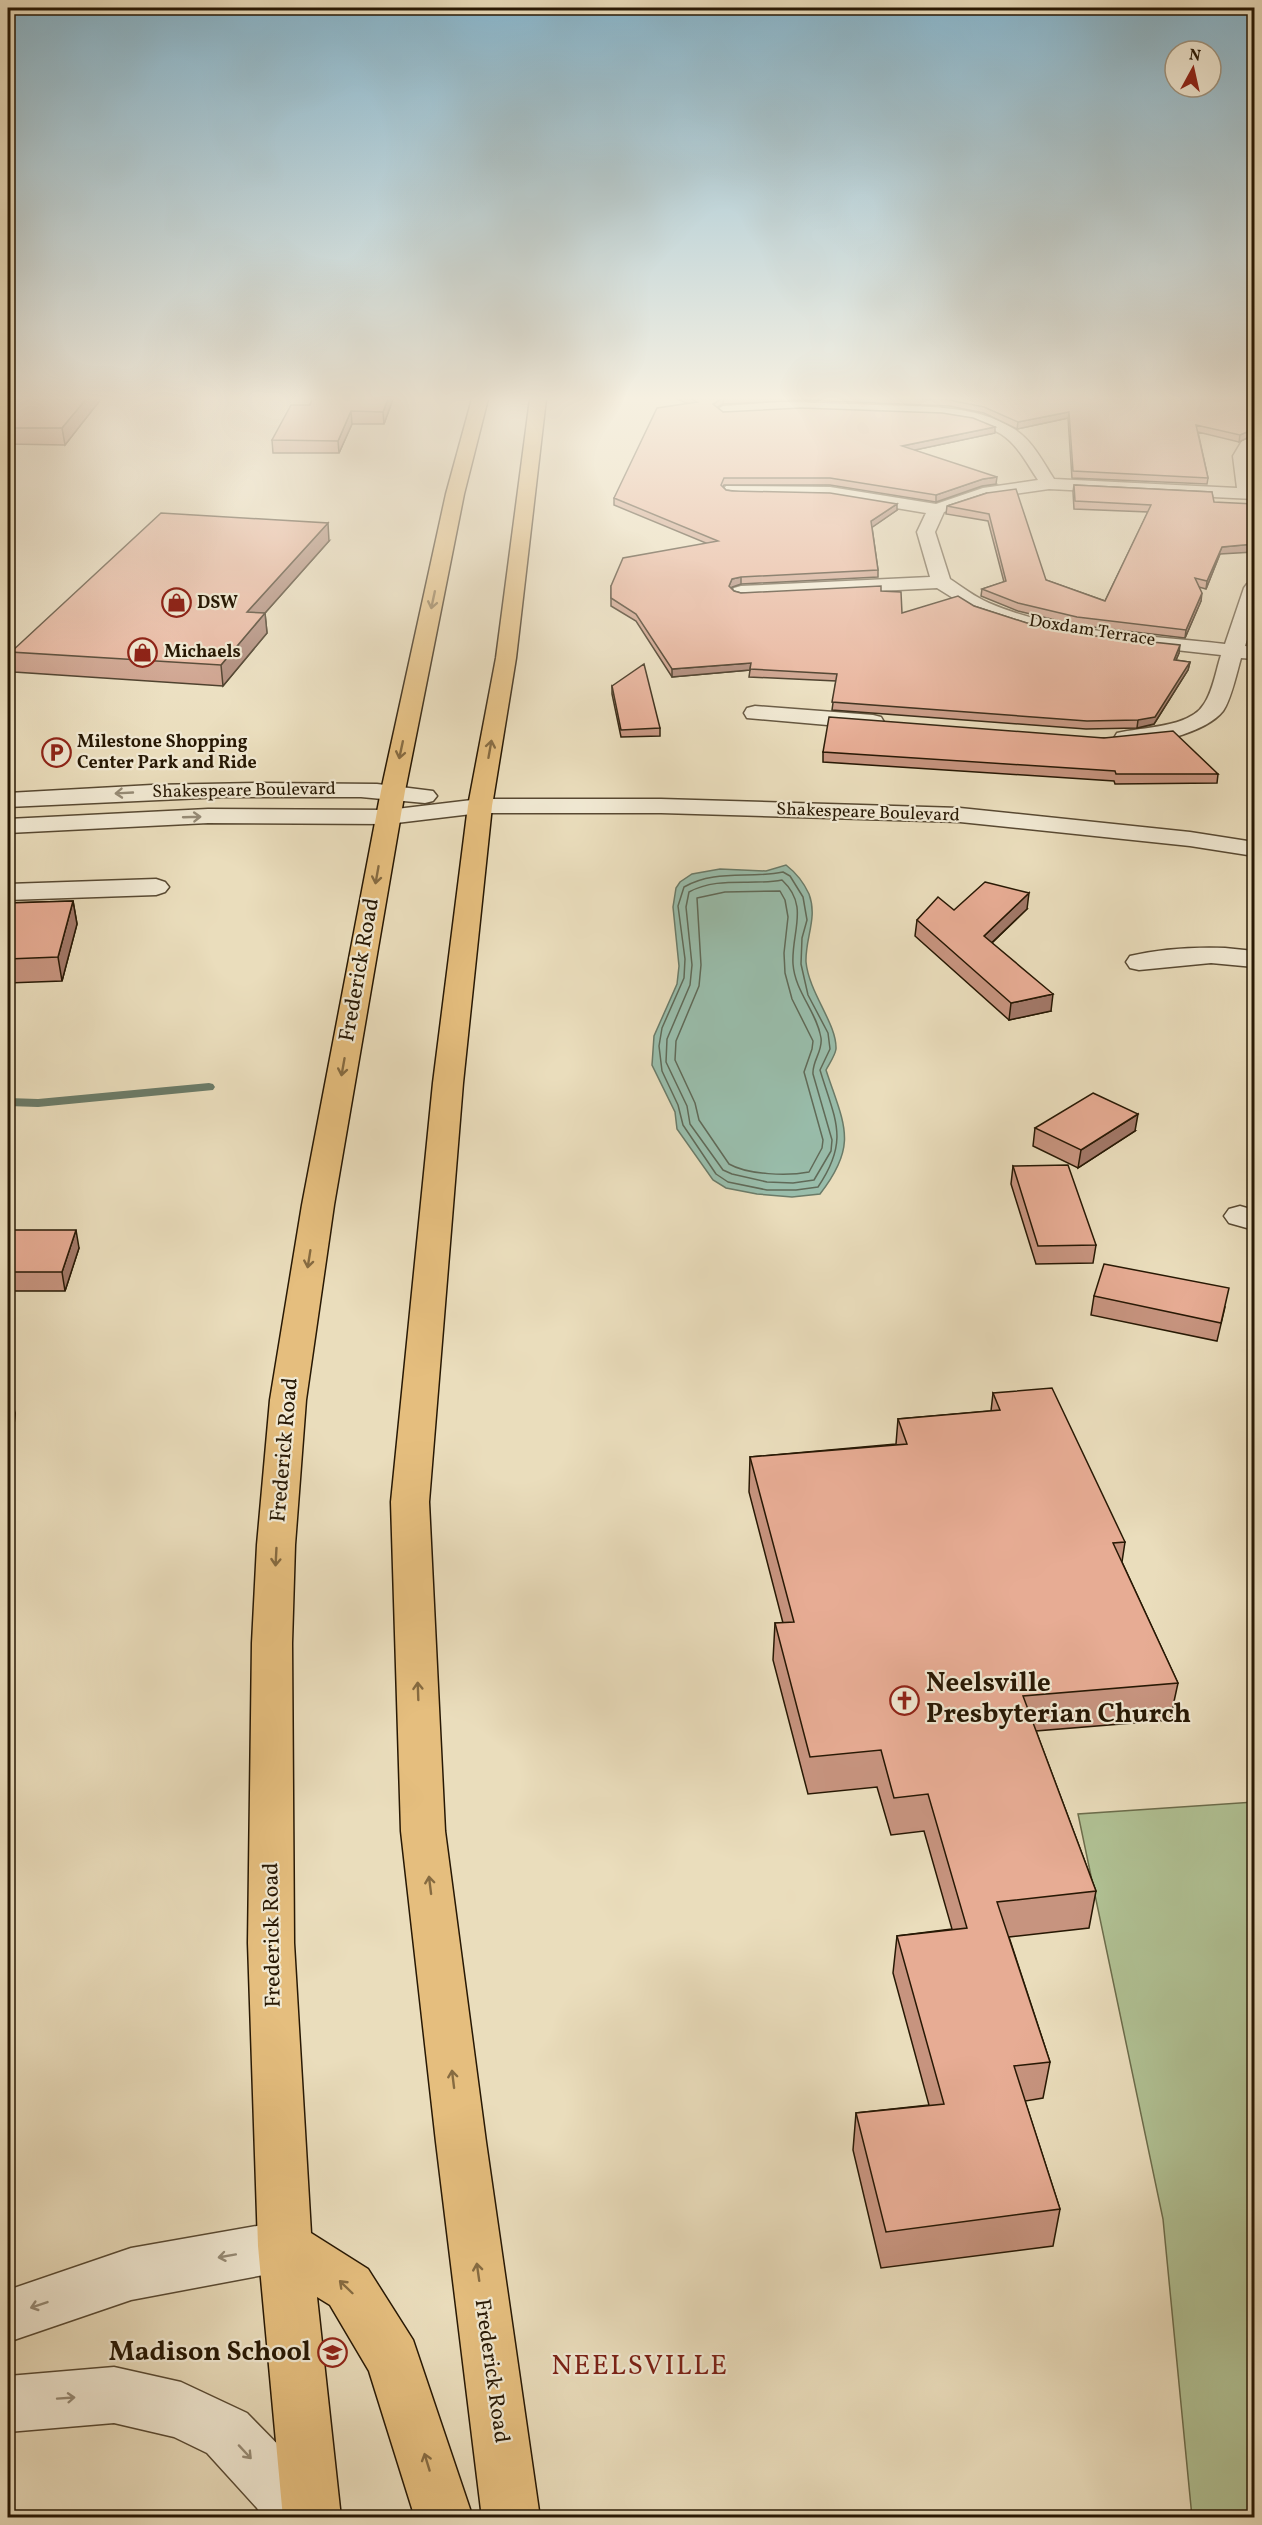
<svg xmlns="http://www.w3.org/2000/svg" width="1262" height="2525" font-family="Vollkorn,serif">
<rect width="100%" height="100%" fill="#eaddbc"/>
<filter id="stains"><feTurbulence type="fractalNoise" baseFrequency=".00333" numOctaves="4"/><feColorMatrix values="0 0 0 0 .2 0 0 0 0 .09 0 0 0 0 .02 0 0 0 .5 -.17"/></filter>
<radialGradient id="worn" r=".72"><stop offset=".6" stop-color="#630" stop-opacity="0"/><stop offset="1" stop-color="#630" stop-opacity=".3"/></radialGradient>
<path fill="#b1c295" stroke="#6c6d4c" stroke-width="1.5" d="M1254 1802V2517H1192L1163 2219 1078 1814Z"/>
<path fill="#99bdab" stroke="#6b7b68" stroke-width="1.5" d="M786 865C795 872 804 883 809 894 818 918 805 938 806 962 809 993 837 1024 836 1049 835 1056 829 1064 826 1070 844 1125 859 1144 820 1194L792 1197 757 1194 726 1188 713 1180 677 1129 675 1112 652 1065 654 1036 677 984 679 966 673 907 676 888 680 882 692 874 720 869 766 871Z"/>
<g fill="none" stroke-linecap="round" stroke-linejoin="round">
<path stroke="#606a58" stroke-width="1.5" d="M783 872 790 876 803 897 807 920 802 938 801 964 808 995 828 1033 830 1049 820 1070C835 1120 850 1140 818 1187L796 1190H767L728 1182 716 1174 683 1125 678 1105 662 1071 659 1046 662 1028 684 978 685 959 678 906 684 887C715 869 749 879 783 872Z
M782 880C810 906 791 932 793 964 795 992 817 1012 821 1038 823 1051 812 1061 813 1074L832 1140 831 1151 814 1180 793 1183 767 1182 732 1174 723 1170 690 1124 687 1106 666 1062 667 1039 690 985 692 965 686 907 689 892C718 876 751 886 782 880Z
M780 891 785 900 788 917 784 953 785 973 792 999 813 1041 812 1049 804 1072 823 1140 822 1148 809 1172C788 1176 748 1175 729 1164L699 1120 695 1103 675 1060 676 1041 699 986 701 965 697 898 725 892Z"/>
<path fill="#6b7b68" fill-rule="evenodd" d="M209 1083 213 1084 215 1087 213 1090 38 1107 8 1106V1098L38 1099Z"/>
<defs>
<path id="minor" d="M781 402C814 402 846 404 878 405 922 407 976 404 1014 429 1032 440 1043 462 1054 479L1237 488 1233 456 1242 441 1254 437V447L1249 456 1254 499 1049 489 986 498 944 512 935 532 950 579C962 587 975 597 989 603 1062 634 1148 635 1225 644L1244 588 1247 584 1254 582V616L1245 646 1254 647V659L1241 658C1237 672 1231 700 1223 711 1206 733 1143 749 1117 743L1114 738 1117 733C1141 727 1190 728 1204 704 1213 691 1216 670 1221 655L1085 640 1036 631 974 611 937 588 741 598 734 596 731 592 734 588 741 586 930 577 917 532 926 513 830 497 732 495 726 494 723 490 726 486 830 487 936 504 983 488 1038 480C1027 464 1018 445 1001 434 966 413 919 417 879 415 827 412 775 409 723 416L715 411 723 406Z
M755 706 873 715 881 717 884 722 881 727 873 729 747 718 744 713 747 708Z
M156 879 165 882 169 887 165 892 156 895 8 900V884Z
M1225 948 1254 951V967L1211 963 1139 970 1130 968 1126 962 1130 956C1160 949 1193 947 1225 948Z
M1240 1206 1254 1210V1230L1229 1223 1224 1216 1229 1209Z"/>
<path id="tertiary" d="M261 783 377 784 433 791 437 796 433 801 425 803 361 797H224L8 807V793L152 785Z
M480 799H661L960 808 1190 832 1254 842V856L1190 846 960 822 661 813H480L388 824 208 823 8 833V819L208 809 388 810Z
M285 2221 304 2228 312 2246 304 2264 285 2271 131 2300 8 2342V2290L131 2248Z
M114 2367 181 2382 247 2413 299 2466 324 2518H263L257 2508 207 2453 174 2437 114 2423 8 2432V2376Z"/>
<path id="primary" d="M472 399H488L464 494 405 791 334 1205 306 1400 295 1545 292 1643 294 1943 311 2233 368 2269 413 2340 473 2518H415L369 2371 330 2305 317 2297 341 2518H283L258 2246 248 1943 252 1643 257 1545 270 1400 302 1205 381 791 446 494Z
M530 399H546L516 658 492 806 463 1083 429 1502 445 1831 486 2142 540 2518H482L436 2142 401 1831 391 1502 433 1083 468 806 496 658Z"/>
</defs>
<use href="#minor" stroke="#584932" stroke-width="3"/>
<use href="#tertiary" stroke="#584932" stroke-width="3"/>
<use href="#primary" stroke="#271804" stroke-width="3"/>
<use href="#minor" fill="#f1e9d3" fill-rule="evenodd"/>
<use href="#tertiary" fill="#f1e9d3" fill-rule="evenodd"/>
<use href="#primary" fill="#e5be7e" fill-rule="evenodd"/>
</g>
<path fill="#c7947f" stroke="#271804" stroke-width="1.5" d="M8 399H101L65 445 8 444Z
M312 399H393L384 424H352L339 453H273L272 440 310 405Z
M677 399H1254V436L1253 435 1239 442 1198 432 1208 478 1207 484 1072 478 1068 418 1017 429 984 413 949 406 806 400 723 404 717 407 723 412 995 433 914 450 996 484 982 486 936 502 830 485H724L723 487 726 490 897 510 872 527 878 570V577L741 584 732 587 731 588 734 591 741 593 881 591 902 613 974 606 1036 626 1179 653 1176 660 1190 662 1188 670 1154 724 1137 728 1086 729 832 710 836 681 749 677 750 670 672 677 636 621 611 606V586L706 543 614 505V498L687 403Z
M1074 485 1212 492 1220 554 1206 589 1199 587 1201 601 1185 638 1076 625 1018 611 981 596 982 589 1004 582 988 521 946 514 947 506 987 493 1046 580 1105 601 1148 512 1074 509 1073 492Z
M329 541 265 613 267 633 223 686 14 672 11 652Z
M612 686 660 728V736L621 737 612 694Z
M1104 738 1218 774 1217 783 1115 784 1114 781 823 762V752Z
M73 901 77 924 62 981 8 983V903Z
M1027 909 992 943 1051 1011 1009 1020 915 936 917 920 954 910Z
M1035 1128 1135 1131 1078 1168 1033 1146Z
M1013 1166 1096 1245 1093 1263 1036 1264 1011 1184Z
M8 1230 79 1248 65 1291H8Z
M1094 1296 1225 1307 1217 1341 1091 1315Z
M993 1393 1125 1542 1122 1562 1178 1683 1170 1720 1036 1731 1096 1891 1089 1928 1009 1937 1050 2062 1043 2098 1025 2101 1060 2209 1053 2246 881 2268 853 2150 856 2113 929 2105 893 1973 897 1936 952 1929 924 1831 891 1835 877 1787 808 1794 773 1660 775 1623H783L749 1492 750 1457 896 1444 898 1419 991 1411Z
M8 1395 15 1413 10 1476 8 1477Z"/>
<path fill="#a27868" stroke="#271804" stroke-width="1.5" d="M86 399H101L65 445 62 428Z
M388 399H393L384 424 383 412Z
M721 399H723V404L713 410V404Z
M351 411 352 424 339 453 338 441Z
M1069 412 1068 418 1017 429 1018 422Z
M995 427V433L901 453 902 446Z
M1254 429 1253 435 1239 442 1240 435Z
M997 477 996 484 982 486 936 502V495L983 479Z
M897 504V510L871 528V521Z
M328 523 329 541 249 631 247 612Z
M1254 544V552L1220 554 1206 589 1207 581 1222 547Z
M741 577V584L732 587 729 593V586L732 579Z
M1202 593 1201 601 1185 638 1186 630Z
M265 613 267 633 223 686 221 665Z
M1180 645 1179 653 1173 667 1174 660Z
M1190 662 1188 670 1154 724 1137 728 1138 720Z
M751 663 750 670 672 677V669Z
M1029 893 1027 909 982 952 984 936Z
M73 901 77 924 62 981 58 957Z
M1053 994 1051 1011 1009 1020 1011 1003Z
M1138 1114 1135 1131 1078 1168 1081 1150Z
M76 1230 79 1248 65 1291 62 1272Z
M11 1394 15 1413 10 1476 8 1463V1441Z"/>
<path fill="#e7ac94" stroke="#271804" stroke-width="1.5" d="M8 399H86L62 428H8Z
M312 399H388L383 412 351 411 338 441 272 440 291 405H310Z
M691 399H721L713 404 723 412 801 408 942 413 973 418 995 427 902 446 997 477 983 479 936 495 830 478H724L721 485 726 490 732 491 830 493 897 504 871 521 878 570 741 577 732 579 729 586 734 591 741 593 881 586V591L901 592 902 613 958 596 974 606 1036 626 1086 635 1180 645 1174 660 1190 662 1155 717 1138 720 1087 721 832 702 837 674 750 669 751 663 672 669 636 614 611 598V586L623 558 718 541 614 498 657 408 697 402Z
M922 399H1254V429L1240 435 1196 425 1208 478 1073 471 1069 412 1018 422 984 407 949 400Z
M1074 485 1212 492 1214 502 1254 504V544L1222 547 1207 581 1195 578 1202 593 1186 630 1077 617 1018 603 982 589 1006 581 989 514 947 506 987 493 1016 489 1046 580 1105 601 1151 505 1075 501Z
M161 513 328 523 247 612 265 613 221 665 11 652Z
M644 664 660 728 621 730 612 686Z
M829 717 1104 738 1173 731 1218 774H1116L1115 771 823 752Z
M985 882 1029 893 984 936 1053 994 1011 1003 917 920 938 897 954 910Z
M73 901 58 957 8 959V903Z
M1093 1093 1138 1114 1081 1150 1035 1128Z
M1068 1165 1096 1245 1038 1246 1013 1166Z
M8 1230H76L62 1272H8Z
M1104 1264 1229 1288 1221 1323 1094 1296Z
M1052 1388 1125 1542 1113 1543 1178 1683 1023 1696 1096 1891 997 1902 1050 2062 1014 2066 1060 2209 886 2232 856 2113 944 2104 897 1936 967 1928 928 1794 894 1798 881 1750 810 1757 775 1623 794 1622 750 1457 907 1444 898 1419 1000 1410 993 1393Z
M11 1394 8 1441V1395Z"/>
<defs><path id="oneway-shaft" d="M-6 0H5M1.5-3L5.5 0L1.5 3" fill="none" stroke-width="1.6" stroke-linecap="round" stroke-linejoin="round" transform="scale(1.5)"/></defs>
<g stroke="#866b41">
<use href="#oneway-shaft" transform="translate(433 600) rotate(102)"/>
<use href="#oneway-shaft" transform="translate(490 749) rotate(-80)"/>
<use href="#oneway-shaft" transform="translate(401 750) rotate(102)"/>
<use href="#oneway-shaft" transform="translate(377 875) rotate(100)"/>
<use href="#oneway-shaft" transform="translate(343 1067) rotate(100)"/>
<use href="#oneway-shaft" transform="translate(309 1259) rotate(99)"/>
<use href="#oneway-shaft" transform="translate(276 1557) rotate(93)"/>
<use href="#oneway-shaft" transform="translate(418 1691) rotate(-92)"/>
<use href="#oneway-shaft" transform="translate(430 1885) rotate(-97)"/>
<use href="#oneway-shaft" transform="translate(453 2079) rotate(-97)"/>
<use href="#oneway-shaft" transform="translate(478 2272) rotate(-98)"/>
<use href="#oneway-shaft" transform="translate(346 2287) rotate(-136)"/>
<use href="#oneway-shaft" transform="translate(427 2462) rotate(-107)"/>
</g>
<g stroke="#968b76">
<use href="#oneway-shaft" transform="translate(124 793) rotate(177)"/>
<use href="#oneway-shaft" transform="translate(192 817) rotate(-2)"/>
<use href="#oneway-shaft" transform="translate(227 2256) rotate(170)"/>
<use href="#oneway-shaft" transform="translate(39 2305) rotate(161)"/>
<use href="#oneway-shaft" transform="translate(66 2398) rotate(-4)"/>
<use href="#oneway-shaft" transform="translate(245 2452) rotate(47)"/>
</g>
<linearGradient id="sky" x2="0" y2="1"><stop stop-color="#88b8d0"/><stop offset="0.53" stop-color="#f6f0e1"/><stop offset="1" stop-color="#f6f0e1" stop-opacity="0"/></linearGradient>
<rect width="1262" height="752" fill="url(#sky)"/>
<defs>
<symbol id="shop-ring" viewBox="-11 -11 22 22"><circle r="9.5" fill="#f1e9d3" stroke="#8f2418" stroke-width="1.5"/><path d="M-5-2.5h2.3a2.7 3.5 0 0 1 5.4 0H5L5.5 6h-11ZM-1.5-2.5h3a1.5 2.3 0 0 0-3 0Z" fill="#8f2418"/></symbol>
<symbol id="parking-ring" viewBox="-11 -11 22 22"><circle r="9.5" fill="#f1e9d3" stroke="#8f2418" stroke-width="1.5"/><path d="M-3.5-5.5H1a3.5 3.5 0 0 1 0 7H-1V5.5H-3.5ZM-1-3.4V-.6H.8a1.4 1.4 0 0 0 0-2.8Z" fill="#8f2418"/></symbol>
<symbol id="church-ring" viewBox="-11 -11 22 22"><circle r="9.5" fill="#f1e9d3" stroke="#8f2418" stroke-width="1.5"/><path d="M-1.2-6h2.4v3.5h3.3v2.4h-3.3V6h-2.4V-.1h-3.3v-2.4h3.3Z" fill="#8f2418"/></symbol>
<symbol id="school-ring" viewBox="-11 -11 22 22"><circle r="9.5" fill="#f1e9d3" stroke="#8f2418" stroke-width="1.5"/><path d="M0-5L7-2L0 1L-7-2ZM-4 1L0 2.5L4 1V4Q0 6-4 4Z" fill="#8f2418"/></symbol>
</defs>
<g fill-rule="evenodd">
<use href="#shop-ring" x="160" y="586" width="33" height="33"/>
<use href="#shop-ring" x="126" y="636" width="33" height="33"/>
<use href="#parking-ring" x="40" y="736" width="33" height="33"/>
<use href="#church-ring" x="888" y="1684" width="33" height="33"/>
<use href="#school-ring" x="316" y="2336" width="33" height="33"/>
</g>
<g text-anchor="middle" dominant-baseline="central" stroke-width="4.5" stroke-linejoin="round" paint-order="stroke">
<g font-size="18" font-weight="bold" fill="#271804" stroke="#f1e9d3" text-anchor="start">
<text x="197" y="603">DSW</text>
<text x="164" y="652">Michaels</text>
<text x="77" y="742">Milestone Shopping<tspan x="77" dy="21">Center Park and Ride</tspan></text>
</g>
<g font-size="18" fill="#271804" stroke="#f1e9d3">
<text transform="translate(1092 631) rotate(9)">Doxdam Terrace</text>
<text transform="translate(244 791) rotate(-1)">Shakespeare Boulevard</text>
<text transform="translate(868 813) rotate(2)">Shakespeare Boulevard</text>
</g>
<g font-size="22" fill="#271804" stroke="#f1e9d3">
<text transform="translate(360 970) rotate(-80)">Frederick Road</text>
<text transform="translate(285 1450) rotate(-85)">Frederick Road</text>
<text transform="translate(273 1935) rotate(-91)">Frederick Road</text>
<text transform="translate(491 2371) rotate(82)">Frederick Road</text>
</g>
<g font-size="27" font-weight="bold" fill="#271804" stroke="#f1e9d3" text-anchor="start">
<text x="926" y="1684">Neelsville<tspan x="926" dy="31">Presbyterian Church</tspan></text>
<text x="311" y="2353" text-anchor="end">Madison School</text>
</g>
<g font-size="28" letter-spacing="1.5" fill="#7a1f14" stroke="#f1e9d3">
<text x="640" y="2366">NEELSVILLE</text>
</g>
</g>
<rect width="1262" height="2525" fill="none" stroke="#eaddbc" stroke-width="30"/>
<rect x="9" y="9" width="1244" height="2507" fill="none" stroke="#271804" stroke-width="3"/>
<rect x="15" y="15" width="1232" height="2495" fill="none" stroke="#271804" stroke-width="1.5"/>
<g transform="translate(1193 69) rotate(8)"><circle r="28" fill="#f1e9d3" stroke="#a09580" stroke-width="1.5"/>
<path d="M0-4.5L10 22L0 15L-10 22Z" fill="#8f2418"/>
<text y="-9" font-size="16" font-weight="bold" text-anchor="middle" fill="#271804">N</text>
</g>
<rect width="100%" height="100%" filter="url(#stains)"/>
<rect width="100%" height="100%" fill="url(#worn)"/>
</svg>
